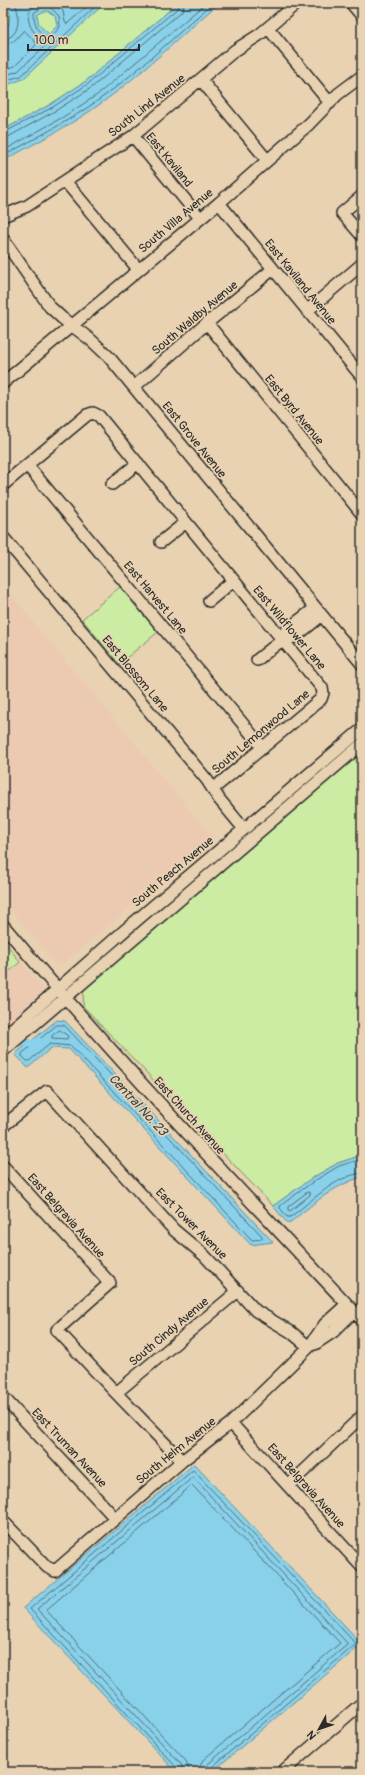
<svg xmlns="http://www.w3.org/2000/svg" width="365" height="1775" font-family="Pangolin,sans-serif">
<rect width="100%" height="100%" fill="#e8d2b1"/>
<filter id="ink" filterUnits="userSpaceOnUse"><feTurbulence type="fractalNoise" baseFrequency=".025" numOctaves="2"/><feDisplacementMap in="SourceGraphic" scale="8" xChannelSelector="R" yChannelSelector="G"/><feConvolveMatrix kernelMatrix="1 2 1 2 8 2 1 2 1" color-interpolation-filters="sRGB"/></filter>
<g filter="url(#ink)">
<path fill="#eccab2" d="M3 586 213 838 63 964H56L3 900Z
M20 962 42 987V997L10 1024 3 1023V977Z"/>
<path fill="#cceba3" stroke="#7c8b67" d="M3 3H178L86 81 51 104 3 130Z
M120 587 158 632 119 664 82 619Z
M362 749V1155L338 1163 312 1178 273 1206 83 1006 84 988Z
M3 940 20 962 3 977Z"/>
<path fill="#89d1ea" stroke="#638f9e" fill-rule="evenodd" d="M6 3H105L23 79 10 84 3 85V32L9 24 10 14ZM44 11H48L55 16 57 26 49 34 39 25 37 15Z
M178 3H219C181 36 144 72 103 102 72 125 37 142 3 161V130L51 104 86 81Z
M57 1020 65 1021 273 1242 251 1245 69 1049 51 1048 28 1068 15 1054Z
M362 1155V1177C333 1185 311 1206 288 1224L273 1206 312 1178 338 1163Z
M194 1464 362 1644 212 1772H176L23 1608Z"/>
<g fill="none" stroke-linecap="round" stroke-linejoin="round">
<path stroke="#516d77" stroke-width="1" d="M53 3 63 11 65 22 67 24 91 3
M43 7H50L59 16 60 27 50 38C39 36 33 23 34 13Z
M3 39C21 38 20 15 15 3
M3 45 14 41 24 30 37 44 15 66 3 70
M3 76 18 71 46 45 45 42C35 36 23 21 31 9L40 3
M3 81 21 76 99 3
M3 133 53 107 88 84 178 8 180 3
M3 138 8 137 55 111 91 88 182 11 185 3
M3 151 63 117 97 95 206 3
M3 156C36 138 69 121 100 99 140 70 176 35 213 3
M57 1025H64L262 1236V1239L252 1240 71 1046 50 1044 29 1061H27L22 1056V1054Z
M60 1030 68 1036 67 1039 52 1038V1036Z
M362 1159 339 1166 314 1181 280 1206V1208L287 1217H290C311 1202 335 1176 362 1173
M308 1192 310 1193V1195L290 1211 288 1210V1207Z
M179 1772 177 1768 30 1609 193 1470 356 1644 212 1767 210 1772
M184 1772 181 1764 37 1609 193 1477 348 1644 208 1764 205 1772
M190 1772 186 1761 46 1610 192 1485 340 1643 204 1759 200 1766 199 1772"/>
<path stroke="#89d1ea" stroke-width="8" d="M12 1039 31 1044 39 1042"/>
<defs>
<path id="minor" d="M351 3 362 16
M268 28 330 103
M201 80 267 160
M133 136 200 218
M65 181 138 269
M362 196 342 213 362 236
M219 203 362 377
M3 216 27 206 133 136 234 51 259 35 297 3
M3 239 50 307 62 318 91 340 109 357 362 664
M307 311 362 264
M207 323 362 514
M3 383 219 203 309 124 338 94 362 76
M134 387 207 323 273 269
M27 465 263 748
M112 484 138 463
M3 485 87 415 93 413 99 416 322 688 323 693 321 699 213 789
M3 537 207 780 219 799 244 829
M161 542 186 522
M209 601 233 581
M257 660 282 640 288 629 293 625 310 612 318 611 316 620 295 637 282 640
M3 925C117 1061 240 1190 362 1320
M3 1037 124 931 362 729
M3 1051 362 744
M3 1126 47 1091 174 1230 204 1255 256 1311 291 1332 309 1347
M3 1166 110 1283 57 1330 116 1393 182 1461
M315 1344 333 1332 354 1311
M116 1393 238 1291
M3 1397 115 1518
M231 1423 362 1567
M288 1486 362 1416
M3 1521 47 1567 55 1571 182 1461 231 1423 309 1347 325 1324 347 1304
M282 1772 362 1703"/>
</defs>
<use href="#minor" stroke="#2b2b2b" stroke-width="14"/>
<use href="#minor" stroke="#e8d2b1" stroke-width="11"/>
</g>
</g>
<g text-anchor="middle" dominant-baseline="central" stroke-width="3.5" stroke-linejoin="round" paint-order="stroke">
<g font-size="12" fill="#2b2b2b" stroke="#e8d2b1">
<text transform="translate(147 106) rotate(-38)">South Lind Avenue</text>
<text transform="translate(169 160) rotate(51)">East Kaviland</text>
<text transform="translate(176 221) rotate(-40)">South Villa Avenue</text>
<text transform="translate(300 282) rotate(51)">East Kaviland Avenue</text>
<text transform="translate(195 318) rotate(-40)">South Waldby Avenue</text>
<text transform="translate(294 410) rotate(51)">East Byrd Avenue</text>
<text transform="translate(194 440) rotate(51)">East Grove Avenue</text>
<text transform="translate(155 598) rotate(50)">East Harvest Lane</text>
<text transform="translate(289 628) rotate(50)">East Wildflower Lane</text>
<text transform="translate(135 674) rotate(50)">East Blossom Lane</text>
<text transform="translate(261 732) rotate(-40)">South Lemonwood Lane</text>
<text transform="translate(173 872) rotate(-40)">South Peach Avenue</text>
<text transform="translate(189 1116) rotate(48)">East Church Avenue</text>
<text transform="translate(66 1216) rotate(48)">East Belgravia Avenue</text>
<text transform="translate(191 1224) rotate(45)">East Tower Avenue</text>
<text transform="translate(169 1332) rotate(-40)">South Cindy Avenue</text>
<text transform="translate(69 1448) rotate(47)">East Truman Avenue</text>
<text transform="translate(176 1451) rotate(-39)">South Helm Avenue</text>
<text transform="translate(306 1486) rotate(48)">East Belgravia Avenue</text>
</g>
<g font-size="13" font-style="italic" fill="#394448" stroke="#e8d2b1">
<text transform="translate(138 1105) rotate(47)">Central No. 23</text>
</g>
</g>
<rect width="365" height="1775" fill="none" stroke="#e8d2b1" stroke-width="16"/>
<rect x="8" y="8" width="349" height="1759" fill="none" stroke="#2b2b2b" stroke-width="1.5" filter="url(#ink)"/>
<g transform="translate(319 1729) rotate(230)" stroke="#e8d2b1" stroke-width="3" paint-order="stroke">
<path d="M0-3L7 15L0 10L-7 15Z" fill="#2b2b2b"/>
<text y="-6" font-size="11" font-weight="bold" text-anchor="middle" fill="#2b2b2b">N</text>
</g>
<path d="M28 44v6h111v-6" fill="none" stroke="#2b2b2b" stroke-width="2"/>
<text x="34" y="44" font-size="12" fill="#2b2b2b" stroke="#e8d2b1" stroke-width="3" paint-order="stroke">100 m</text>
</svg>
